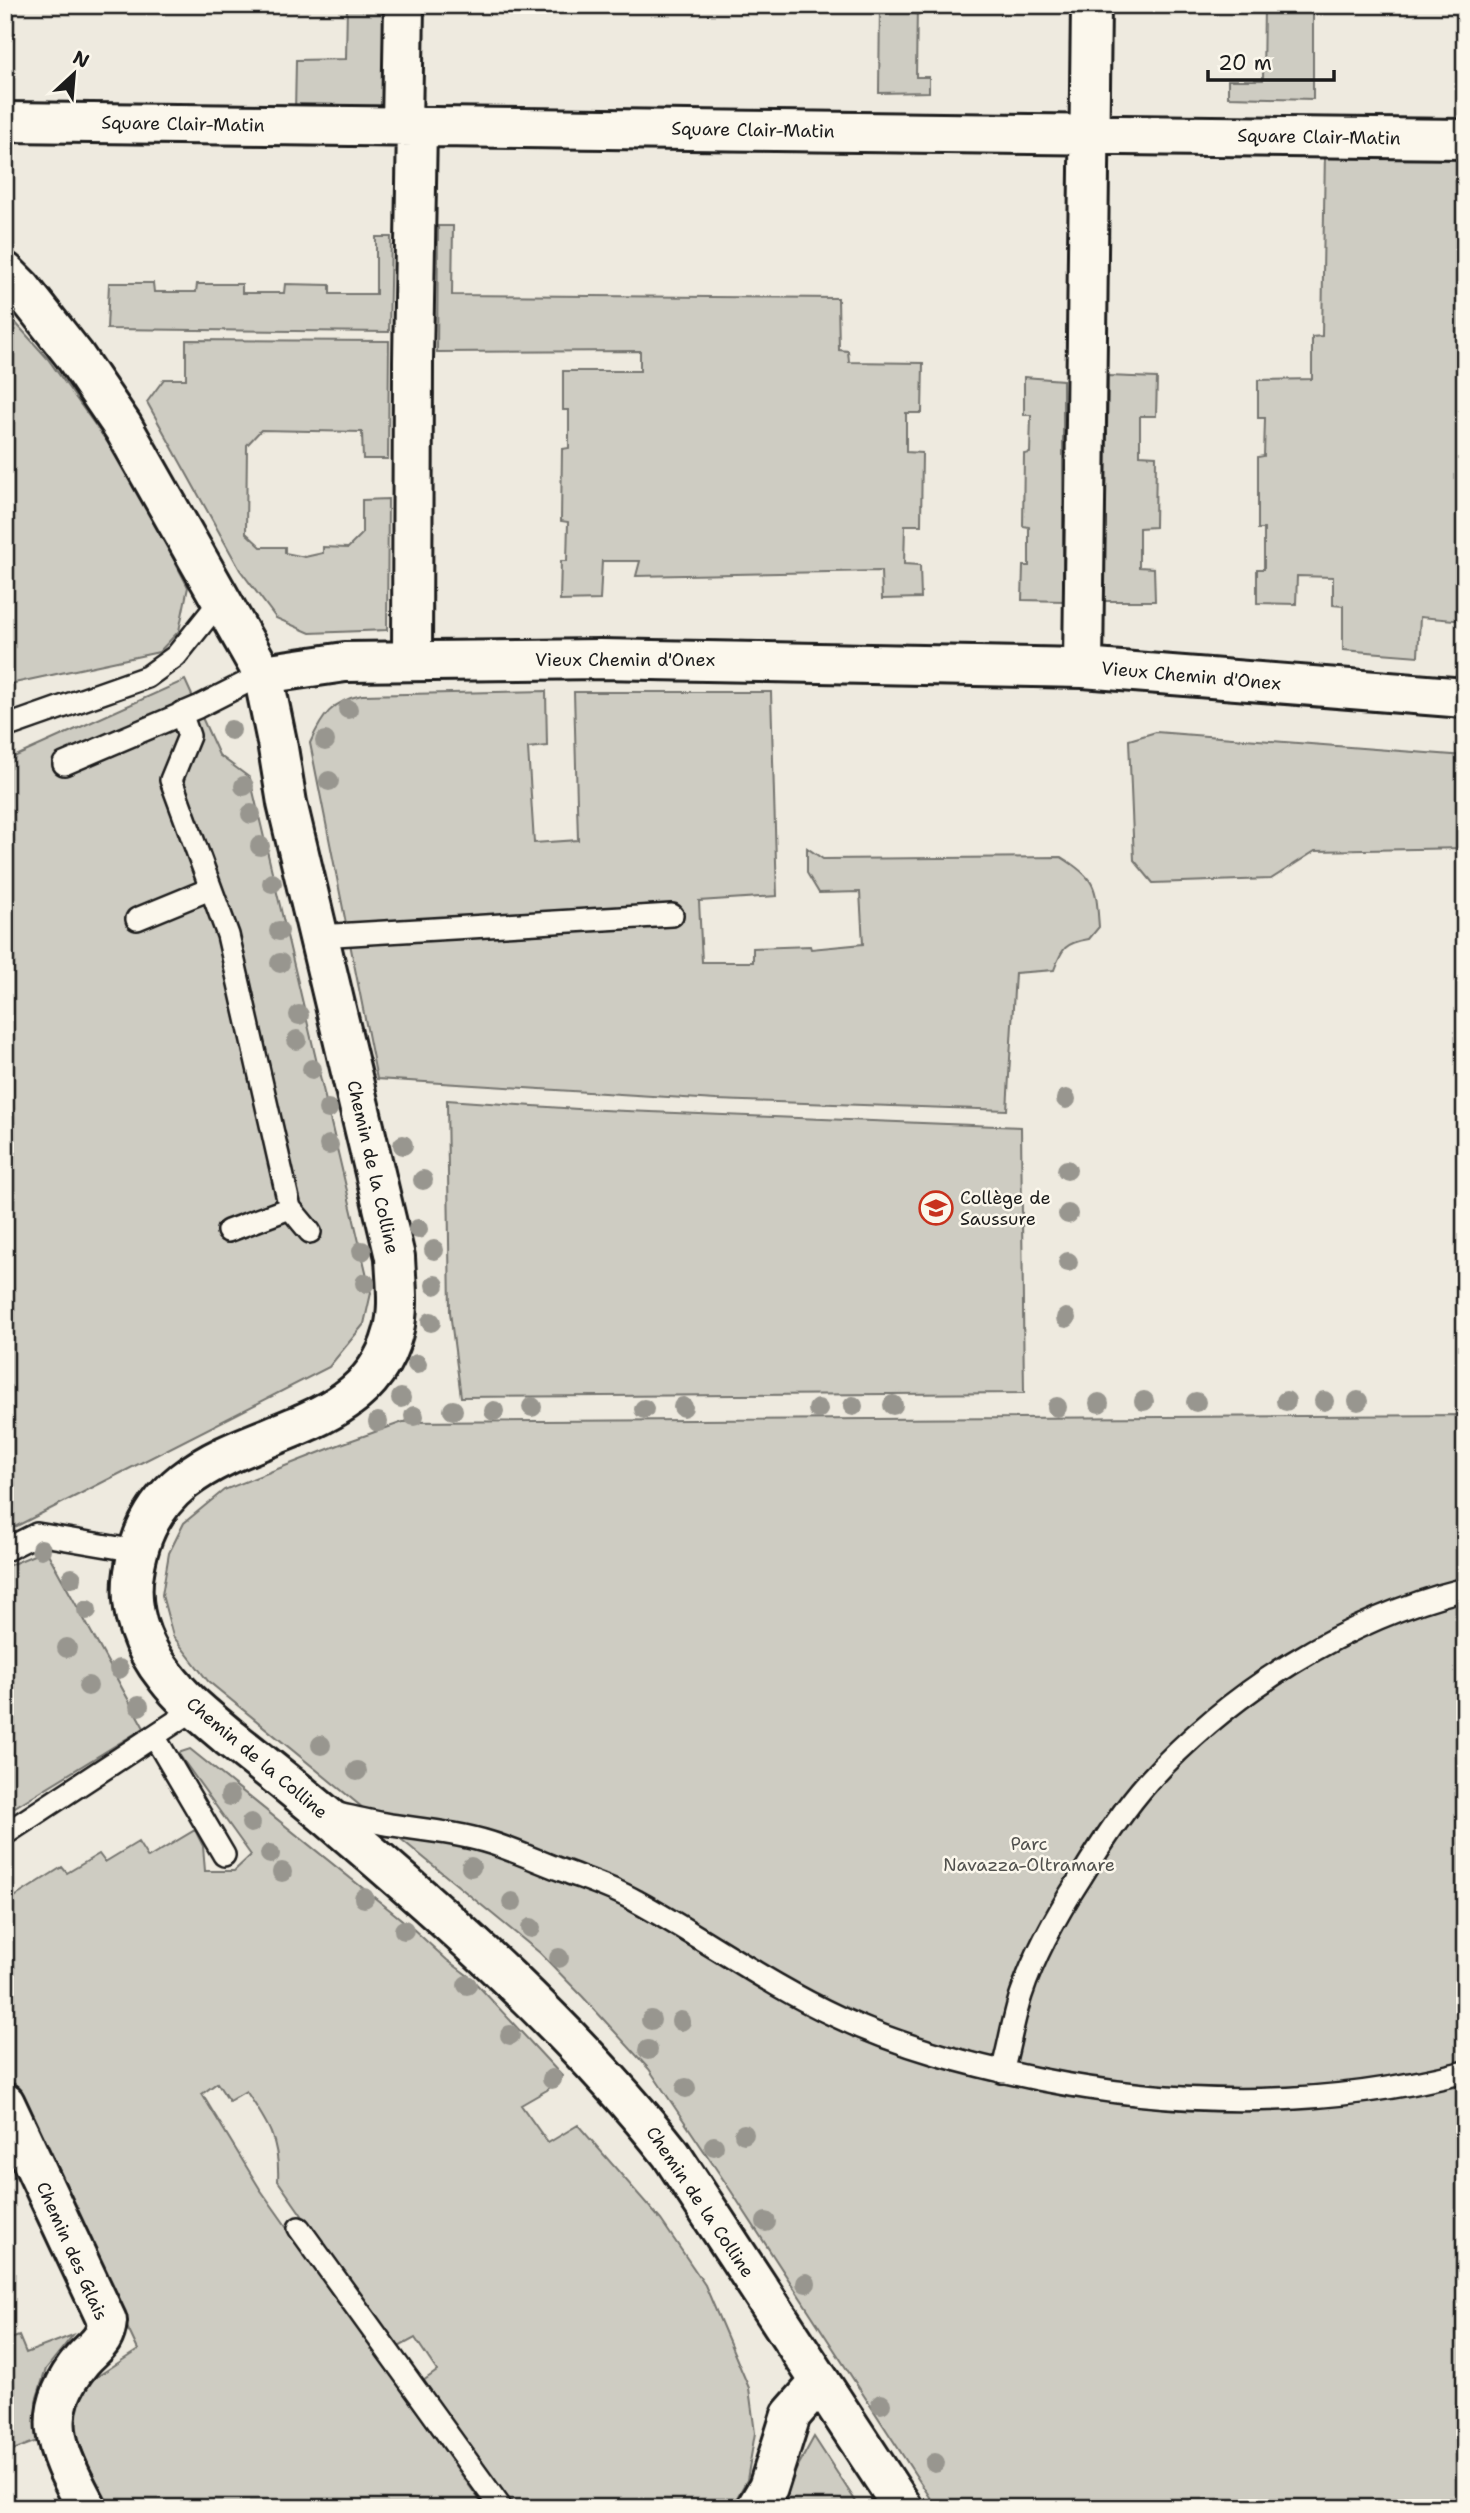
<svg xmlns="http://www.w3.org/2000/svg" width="1470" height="2513" font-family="'Shantell Sans',sans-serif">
<rect width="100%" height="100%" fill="#eeeadf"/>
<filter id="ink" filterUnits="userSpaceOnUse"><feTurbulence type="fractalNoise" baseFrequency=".0143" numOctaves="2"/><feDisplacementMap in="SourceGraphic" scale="14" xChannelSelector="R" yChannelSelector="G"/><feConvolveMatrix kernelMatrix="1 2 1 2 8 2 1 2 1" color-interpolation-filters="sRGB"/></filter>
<g filter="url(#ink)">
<path fill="#ceccc2" stroke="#75746f" stroke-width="2" d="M347 5H394L392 114 295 113 296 60 346 59Z
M880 5H917L916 77H929V92L879 93Z
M1264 5H1313V99L1228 97V80H1263Z
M1325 151 1465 155V621L1420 617 1418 656 1343 650V606L1333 605V577L1297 576 1296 604 1257 603V569H1264V529H1258V457L1264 456 1265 418H1258V380L1312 379V337L1322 336Z
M438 226H453L452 295 838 298 839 350 848 351 849 362 923 363 922 413H906V452L922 453 921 525H905L904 564 920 565 921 598 882 599 881 571 636 576 640 561H602L600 600 560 601 561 561H567L568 522 561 521 562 449 569 448V410H563V371H640V351L437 352Z
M376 237H391L389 332 107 329 109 283H153L154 292H196L197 284H242V293H284L285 284 330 285V294H376Z
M5 311 48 359 128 471 188 587 179 631 159 652 5 685Z
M186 340 389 341 388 459H363L362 432 261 430 247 445 246 533 261 547H285V553L305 557 323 553V547L348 548 362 534V500L388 499 387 630 310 633 276 618 240 570 147 402 164 379H186Z
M1108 376 1157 378 1156 416H1140V455L1156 456 1155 527 1139 528V567L1154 568 1155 601H1104Z
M1024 377 1063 380V601L1022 600 1023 566H1029V527L1023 526 1024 454 1030 453 1031 415H1024Z
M185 680 219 755 250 778 371 1293 364 1324 329 1367 5 1532V1499L13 1505 5 1497V761Z
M546 691 547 746 528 748 534 843 578 840 574 692H771L777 896 699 901 702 962H753V948L810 946 811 949 863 944 860 892 819 893 807 873V848L823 859 1061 857C1097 879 1096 887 1099 927L1089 939C1065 943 1062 948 1054 970L1015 973 1007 1110 716 1100 377 1079 310 743C322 716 332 701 362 695Z
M1156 732 1465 756V848L1315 851 1271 879 1153 883 1134 860 1129 740Z
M447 1100 578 1109 1021 1127 1024 1393 461 1397 450 1312Z
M1465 1415V2508H937L731 2191 649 2069 582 1996 540 1953 208 1681 173 1636 162 1595 169 1553 184 1523 224 1490 341 1444 403 1422Z
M46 1550 144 1728 5 1813V1567Z
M190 1749 411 1927 447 1960 471 1978 562 2076 547 2090 521 2105 548 2143 578 2125 661 2220 705 2285 749 2388 755 2433 747 2480 731 2508H512L423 2381 437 2371 415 2338 395 2349 278 2181C280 2141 268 2123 246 2091L229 2101 217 2083 202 2094 260 2189 485 2508H106L73 2427 76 2403 89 2382 138 2350 5 2068V1903L62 1867 67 1873 99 1854 105 1862 138 1842 148 1858 195 1830 203 1846 205 1871H234L251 1855 178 1753Z
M73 2335 46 2369 36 2401 37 2441 5 2453V2341L19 2336 26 2353Z
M814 2437 860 2508H775Z"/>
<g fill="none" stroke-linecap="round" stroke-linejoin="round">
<defs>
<path id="lane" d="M181 713 189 736 171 780 228 935 290 1208 310 1232
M5 727 147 677 176 656 220 601
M64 764 198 707 263 674
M137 919 210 889
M318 936 672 915
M228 1231 290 1208
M5 1550 37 1534 137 1551
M154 1736 224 1855
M333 1813C352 1817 372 1822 391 1825 425 1830 459 1833 491 1843 516 1851 540 1862 564 1871 588 1880 614 1888 636 1901 704 1938 767 1984 838 2017 901 2047 970 2065 1038 2079 1182 2108 1322 2108 1465 2072
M5 1834 195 1709
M1002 2072C1009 2047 1013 2020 1021 1995 1035 1953 1057 1914 1081 1877 1101 1844 1122 1811 1148 1782 1231 1691 1345 1619 1465 1589
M299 2228 501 2508"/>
<path id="street" d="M5 122 1465 139
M402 126 404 5
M412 661 413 361 417 126
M1083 668 1091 5
M263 674 345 662 600 659 1083 668 1465 698
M5 2103 107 2321C105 2343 95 2345 82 2360 36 2415 58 2452 87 2508
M756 2508 768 2488 791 2415 820 2382"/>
<path id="secondary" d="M5 272 22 289 74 355 123 427 263 674 277 742 287 803 395 1257C396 1282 400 1309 393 1333 359 1465 156 1410 134 1572 128 1611 142 1647 166 1677 184 1701 208 1719 230 1738 263 1764 296 1790 329 1818 448 1919 574 2031 671 2154L903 2508"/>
</defs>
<use href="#lane" stroke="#1c1c1c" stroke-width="26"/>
<use href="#street" stroke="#1c1c1c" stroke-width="44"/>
<use href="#secondary" stroke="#1c1c1c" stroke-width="44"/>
<use href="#lane" stroke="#fbf7ec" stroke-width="21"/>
<use href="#street" stroke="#fbf7ec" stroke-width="38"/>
<use href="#secondary" stroke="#fbf7ec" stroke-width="38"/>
</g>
<g fill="#98968f">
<circle cx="348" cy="709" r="10"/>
<circle cx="231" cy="730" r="10"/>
<circle cx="325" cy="741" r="10"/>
<circle cx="329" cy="781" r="10"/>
<circle cx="244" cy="786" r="10"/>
<circle cx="251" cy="814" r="10"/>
<circle cx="260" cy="846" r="10"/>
<circle cx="272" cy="883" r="10"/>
<circle cx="279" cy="931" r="10"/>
<circle cx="280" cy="963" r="10"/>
<circle cx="299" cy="1015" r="10"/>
<circle cx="297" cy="1040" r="10"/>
<circle cx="312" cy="1069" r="10"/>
<circle cx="1066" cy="1099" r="10"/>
<circle cx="328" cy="1109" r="10"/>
<circle cx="329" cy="1145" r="10"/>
<circle cx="403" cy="1145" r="10"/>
<circle cx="1067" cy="1170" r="10"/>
<circle cx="423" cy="1180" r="10"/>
<circle cx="1068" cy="1214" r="10"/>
<circle cx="418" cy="1229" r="10"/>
<circle cx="434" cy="1250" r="10"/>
<circle cx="362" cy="1251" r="10"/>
<circle cx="1068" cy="1262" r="10"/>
<circle cx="365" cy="1283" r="10"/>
<circle cx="435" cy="1285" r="10"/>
<circle cx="1066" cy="1318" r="10"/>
<circle cx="431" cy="1322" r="10"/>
<circle cx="417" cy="1364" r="10"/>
<circle cx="401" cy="1398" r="10"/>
<circle cx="1144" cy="1401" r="10"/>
<circle cx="1286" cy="1401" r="10"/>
<circle cx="1324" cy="1401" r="10"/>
<circle cx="1358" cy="1401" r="10"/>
<circle cx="1196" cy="1402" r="10"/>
<circle cx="1099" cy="1403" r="10"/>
<circle cx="893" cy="1405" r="10"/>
<circle cx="853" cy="1406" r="10"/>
<circle cx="532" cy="1407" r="10"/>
<circle cx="683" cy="1407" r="10"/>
<circle cx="1057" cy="1407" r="10"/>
<circle cx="644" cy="1409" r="10"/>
<circle cx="818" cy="1409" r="10"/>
<circle cx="453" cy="1410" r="10"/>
<circle cx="494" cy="1411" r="10"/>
<circle cx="414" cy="1416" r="10"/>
<circle cx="378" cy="1422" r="10"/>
<circle cx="41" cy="1549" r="10"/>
<circle cx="72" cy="1578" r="10"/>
<circle cx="87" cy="1610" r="10"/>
<circle cx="67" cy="1648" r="10"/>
<circle cx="119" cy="1669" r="10"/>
<circle cx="88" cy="1686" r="10"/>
<circle cx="139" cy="1706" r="10"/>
<circle cx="321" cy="1745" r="10"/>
<circle cx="357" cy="1771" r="10"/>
<circle cx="230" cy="1796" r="10"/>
<circle cx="251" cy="1823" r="10"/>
<circle cx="270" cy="1854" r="10"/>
<circle cx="471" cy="1867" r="10"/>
<circle cx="282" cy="1872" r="10"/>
<circle cx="364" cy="1898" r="10"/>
<circle cx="512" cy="1902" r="10"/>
<circle cx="531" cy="1928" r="10"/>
<circle cx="404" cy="1930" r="10"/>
<circle cx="559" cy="1958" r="10"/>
<circle cx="467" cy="1985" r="10"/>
<circle cx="651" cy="2020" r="10"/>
<circle cx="681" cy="2021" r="10"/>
<circle cx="510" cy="2035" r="10"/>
<circle cx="648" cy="2050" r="10"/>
<circle cx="552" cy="2079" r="10"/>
<circle cx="686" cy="2088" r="10"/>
<circle cx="744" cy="2134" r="10"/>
<circle cx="714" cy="2146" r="10"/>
<circle cx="766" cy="2222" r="10"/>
<circle cx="806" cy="2283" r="10"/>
<circle cx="881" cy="2404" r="10"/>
<circle cx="935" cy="2463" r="10"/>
</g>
</g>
<defs>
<symbol id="school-ring" viewBox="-11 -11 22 22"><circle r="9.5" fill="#fbf7ec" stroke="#c8321e" stroke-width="1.5"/><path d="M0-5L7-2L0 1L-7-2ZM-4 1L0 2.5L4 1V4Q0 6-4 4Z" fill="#c8321e"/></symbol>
</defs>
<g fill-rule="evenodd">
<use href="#school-ring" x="917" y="1189" width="38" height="38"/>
</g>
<g text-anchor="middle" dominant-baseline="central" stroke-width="5" stroke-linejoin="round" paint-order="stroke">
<g font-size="18" fill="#1c1c1c" stroke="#fbf7ec">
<text transform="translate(183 124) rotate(1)">Square Clair-Matin</text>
<text transform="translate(753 130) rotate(1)">Square Clair-Matin</text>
<text transform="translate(1319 137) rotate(1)">Square Clair-Matin</text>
<text x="625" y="660">Vieux Chemin d'Onex</text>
<text transform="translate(1191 676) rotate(5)">Vieux Chemin d'Onex</text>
<text transform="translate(373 1167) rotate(77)">Chemin de la Colline</text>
<text transform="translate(257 1758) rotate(40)">Chemin de la Colline</text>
<text transform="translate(700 2202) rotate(56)">Chemin de la Colline</text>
<text transform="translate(72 2251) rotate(66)">Chemin des Glais</text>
</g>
<g font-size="18" fill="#1c1c1c" stroke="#fbf7ec" text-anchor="start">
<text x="960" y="1198">Collège de<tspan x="960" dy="21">Saussure</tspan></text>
</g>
<g font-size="18" fill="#51514e" stroke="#fbf7ec">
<text x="1029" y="1844">Parc<tspan x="1029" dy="21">Navazza-Oltramare</tspan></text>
</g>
</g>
<rect width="1470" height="2513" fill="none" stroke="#fbf7ec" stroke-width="28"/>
<rect x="14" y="14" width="1442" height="2485" fill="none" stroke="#1c1c1c" stroke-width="2.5" filter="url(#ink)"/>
<g transform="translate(74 74) rotate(26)" stroke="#fbf7ec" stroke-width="5" paint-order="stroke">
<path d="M0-5L12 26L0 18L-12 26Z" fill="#1c1c1c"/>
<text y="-10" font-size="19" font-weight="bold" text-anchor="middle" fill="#1c1c1c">N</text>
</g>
<path d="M1208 70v10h126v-10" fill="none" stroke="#1c1c1c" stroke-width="3.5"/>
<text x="1218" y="70" font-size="21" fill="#1c1c1c" stroke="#fbf7ec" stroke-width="5" paint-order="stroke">20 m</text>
</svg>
